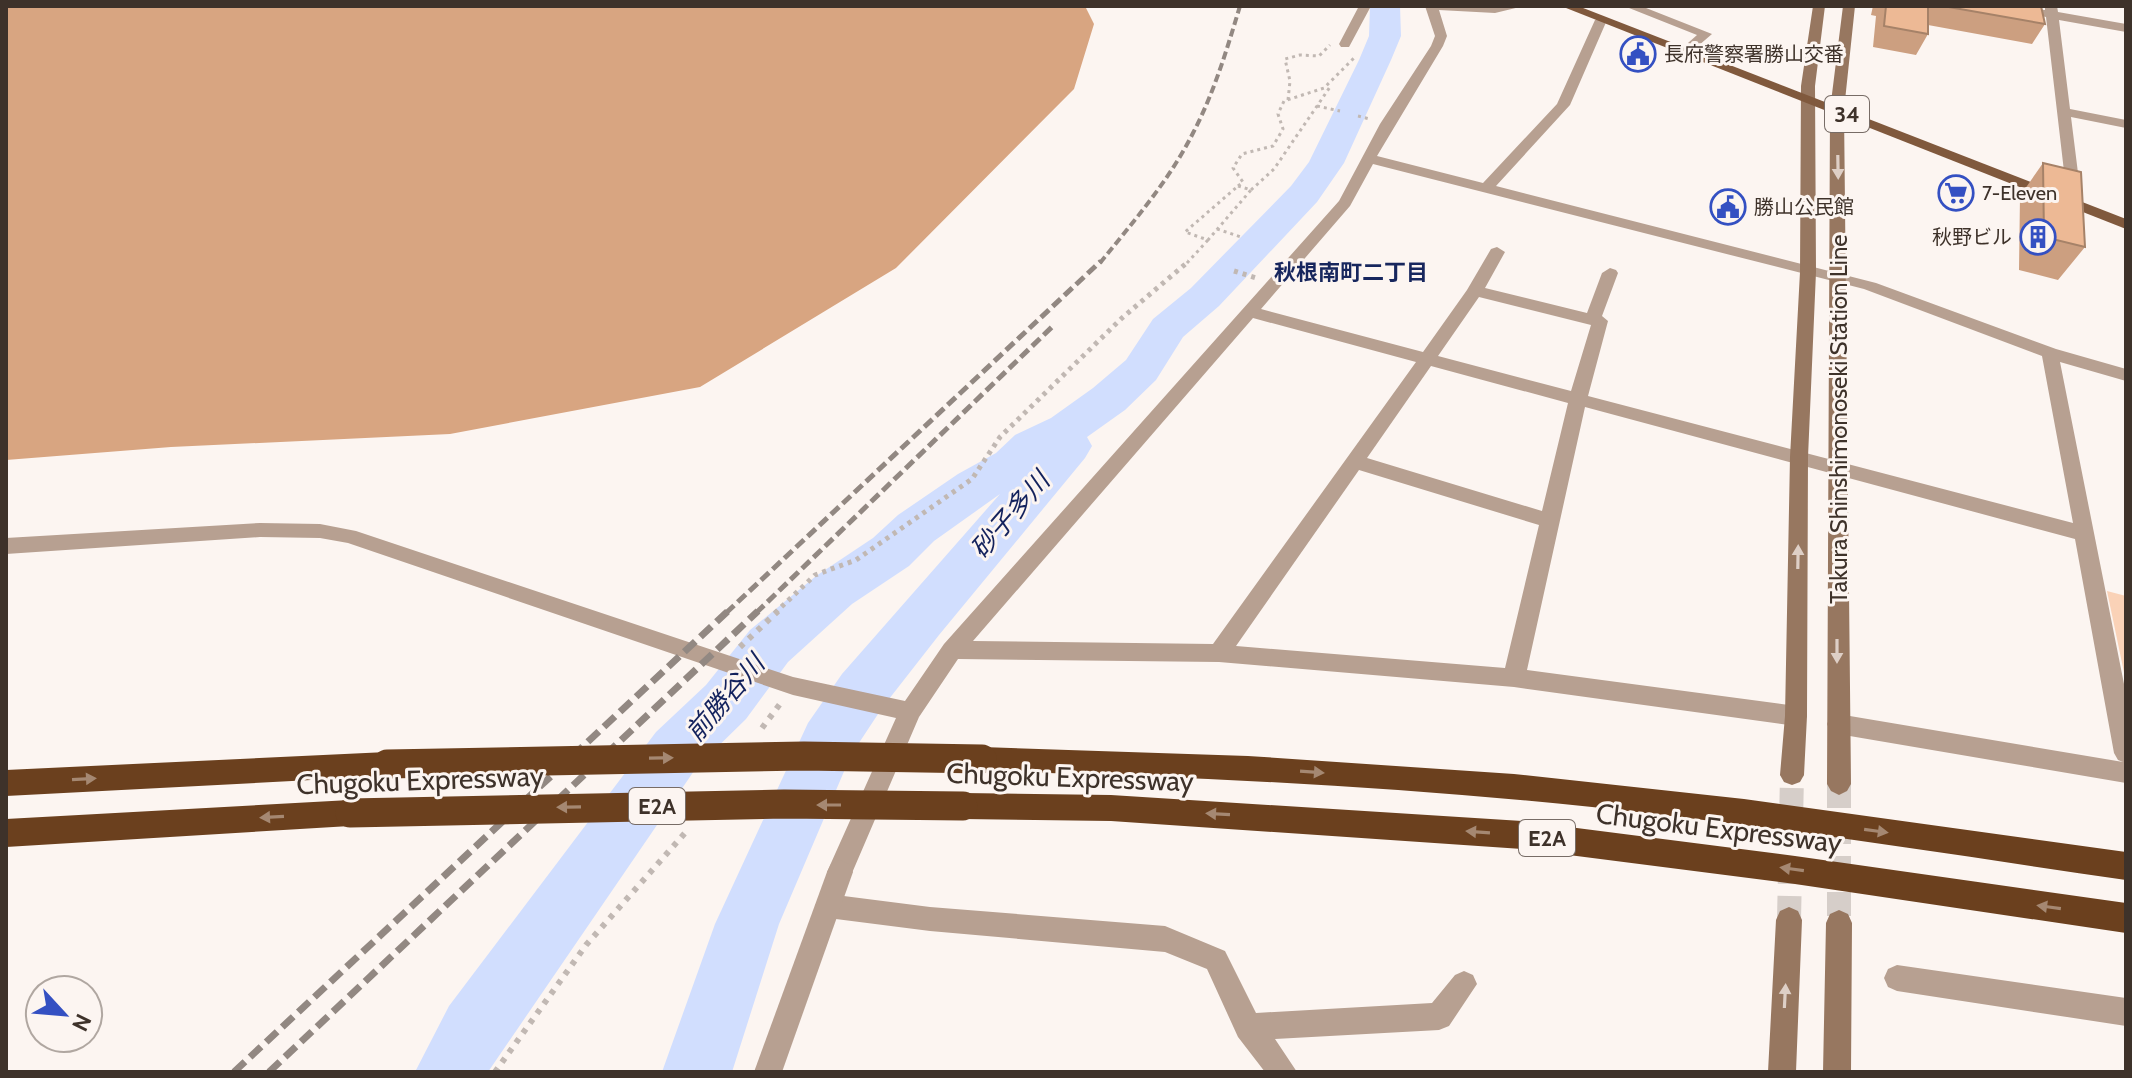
<svg xmlns="http://www.w3.org/2000/svg" width="2132" height="1078" font-family="Cabin,'Noto Sans JP',sans-serif">
<rect width="100%" height="100%" fill="#fcf5f1"/>
<path fill="#fad2b7" d="M2107 591 2126 596V682Z"/>
<path fill="#d8a581" d="M6 6H1085L1094 24 1074 89 896 268 700 387 450 434 171 447 6 460Z"/>
<g fill="none" stroke-linecap="round" stroke-linejoin="round">
<path fill="#d1defe" fill-rule="evenodd" d="M1370 6H1400L1401 36 1391 60 1344 163 1317 202 1219 306 1183 337 1156 380 1125 410 1087 437 1092 446 1085 458 939 635 882 708 851 755 779 924 732 1072H662L715 924 808 723 842 674 1000 494 934 541 909 566 852 604 788 662 746 719 696 768 488 1072H415L449 1006 656 732 706 685 750 630 816 576 873 538 898 515 958 474 996 453 1015 435 1051 418 1093 388 1126 360 1153 319 1191 288 1291 186 1309 162 1359 60 1369 36Z"/>
<path stroke="#d6cec9" stroke-width="24" stroke-dasharray="24 12" stroke-linecap="butt" d="M1839 784V923
M1789 920 1792 775"/>
<path stroke="#c1b8b3" stroke-width="3" stroke-dasharray="3 4" stroke-linecap="butt" d="M1288 100 1290 81 1285 59 1300 55 1319 56 1330 45
M1317 106 1340 111
M1358 116 1370 119
M1238 186 1251 190 1208 240 1185 232Z
M1238 186 1243 182 1233 168 1242 154 1273 146 1283 129 1278 114 1284 101 1324 88 1354 58
M1251 190 1274 169 1330 87
M1217 229 1241 237
M1187 263 1208 240"/>
<path stroke="#c1b8b3" stroke-width="5" stroke-dasharray="4 5" stroke-linecap="butt" d="M1234 271 1256 278
M775 613 815 575 856 560 972 479 1000 437 1122 318 1189 261"/>
<path stroke="#c1b8b3" stroke-width="6" stroke-dasharray="5 7" stroke-linecap="butt" d="M740 647 778 611
M762 728 780 704
M495 1072 586 945 685 833"/>
<path fill="#b7a091" fill-rule="evenodd" d="M1359 6H1371L1349 47H1341L1339 44Z
M1425 6H1524L1495 13 1439 10 1447 36 1443 46 1377 156 1483 183 1557 104 1595 20 1605 17 1607 20 1570 105 1496 186 1876 283 2056 349 2126 369V381L2060 362 2126 694V783L1838 734 1830 731 1827 724 1830 717 1838 714 2123 762 2118 760 2114 753 2075 539 1585 407 1527 670 1796 706 1804 709 1807 716 1804 723 1796 726 1514 687 1219 662 958 659 919 717 849 880 840 884 831 880 827 872 896 718 793 695 348 543 320 538 260 537 6 554V538L260 523 320 524 356 531 793 677 905 701 944 644 1339 201 1380 124 1431 46 1435 36ZM1373 164 1864 289 2042 356 2073 523 1588 396 1608 321 1602 316 1618 273 1616 270 1610 268 1602 273 1587 313 1485 288 1505 252 1497 247 1491 249 1467 290 1423 352 1261 309 1350 206ZM1479 297 1591 325 1571 391 1438 356ZM1253 318 1416 362 1213 644 973 641ZM1431 366 1568 403 1542 511 1367 458ZM1359 470 1539 525 1505 668 1236 646Z
M1624 6H1641L1712 34 1698 46H1690L1688 43 1697 35Z
M1996 6 2045 10V6H2057L2058 12 2126 24V32L2059 20 2070 109 2126 120V128L2071 117 2081 197 2079 200H2069L2067 197 2046 17Z
M828 894 930 907 1165 926 1225 951 1256 1013 1432 1003 1455 975 1464 971 1473 975 1477 984 1449 1026 1439 1030 1275 1039 1297 1072H1265L1238 1037 1207 969 1165 952 930 931 828 918 819 915 815 906 819 897Z
M1897 965 2126 998V1026L1897 991 1888 987 1884 978 1888 969Z"/>
<path fill="#b7a091" fill-rule="evenodd" d="M840 860 849 864 853 872 782 1072H754L827 872 831 864Z"/>
<path fill="#977760" fill-rule="evenodd" d="M1813 6H1825L1815 86 1816 272 1808 457 1807 716 1804 775 1800 782 1792 785 1784 782 1780 775 1785 716 1790 457 1800 272 1801 86Z
M1843 6H1855L1844 110 1851 784 1847 791 1839 795 1831 791 1827 784 1830 110Z
M1789 907 1798 911 1802 920 1796 1072H1768L1776 920 1780 911Z
M1839 910 1848 914 1852 923 1851 1072H1823L1826 923 1830 914Z"/>
<path fill="#80593d" fill-rule="evenodd" d="M1561 6H1578L2126 219V229Z"/>
<path fill="#6b401e" fill-rule="evenodd" d="M982 747 1248 756 1514 774 1744 799 2126 852V880C1948 854 1771 826 1592 807 1389 786 1186 776 982 771L972 768 968 759 972 750Z
M387 752 397 755 401 764 397 773 387 776 6 796V770Z
M963 793 1111 795 1522 821 1795 856 2126 903V933L1795 884 1522 849 1111 821 963 819 953 815 949 806 953 797Z
M350 800 360 804 364 813 360 822 350 826 6 847V819Z"/>
<path stroke="#928882" stroke-width="4" stroke-dasharray="8 4" stroke-linecap="butt" d="M1100 263C1133 222 1169 181 1193 133 1214 93 1227 49 1240 6"/>
<path stroke="#928882" stroke-width="5" stroke-dasharray="11 5" stroke-linecap="butt" d="M726 613 1101 261
M756 613 1054 325"/>
<path stroke="#928882" stroke-width="7" stroke-dasharray="15 7" stroke-linecap="butt" d="M234 1072 728 611
M269 1072 758 611"/>
<path stroke="#6b401e" stroke-width="29" d="M387 764 804 756 982 759
M350 813 784 804 963 806"/>
</g>
<path fill="#cc9f80" d="M1873 6H2041L2045 24 2032 44 1928 25V34L1916 55 1873 47 1876 16 1871 15Z
M2043 163 2085 247 2058 280 2019 270 2020 196Z"/>
<path fill="#edb995" stroke="#a68268" stroke-width="2" d="M1886 6H1928V34L1884 26Z
M1943 6H2041L2045 24Z
M2043 163 2081 172 2085 247 2044 237Z"/>
<defs><path id="oneway-solid" d="M-6-.8H1V-3.2L6.5 0L1 3.2V.8H-6Z" transform="scale(2)"/></defs>
<g fill="#decfc6">
<use href="#oneway-solid" transform="translate(1838 167) rotate(89)"/>
<use href="#oneway-solid" transform="translate(1798 557) rotate(-89)"/>
<use href="#oneway-solid" transform="translate(1837 651) rotate(90)"/>
<use href="#oneway-solid" transform="translate(1785 996) rotate(-87)"/>
</g>
<g fill="#a58872">
<use href="#oneway-solid" transform="translate(661 758) rotate(-1)"/>
<use href="#oneway-solid" transform="translate(1312 772) rotate(4)"/>
<use href="#oneway-solid" transform="translate(84 779) rotate(-3)"/>
<use href="#oneway-solid" transform="translate(829 805) rotate(-180)"/>
<use href="#oneway-solid" transform="translate(569 807) rotate(179)"/>
<use href="#oneway-solid" transform="translate(1218 814) rotate(-177)"/>
<use href="#oneway-solid" transform="translate(272 817) rotate(177)"/>
<use href="#oneway-solid" transform="translate(1876 831) rotate(8)"/>
<use href="#oneway-solid" transform="translate(1478 832) rotate(-176)"/>
<use href="#oneway-solid" transform="translate(1792 869) rotate(-172)"/>
<use href="#oneway-solid" transform="translate(2049 907) rotate(-172)"/>
</g>
<defs>
<symbol id="civic-ring" viewBox="-11 -11 22 22"><circle r="9.5" fill="#fcf5f1" stroke="#3450c2" stroke-width="1.5"/><path d="M-.6-6.5H3V-4.5H.6V-3L4-1V1h2V6H-6V1h2V-1L-.6-3ZM-1.2 2.5V6h2.4V2.5Z" fill="#3450c2"/></symbol>
<symbol id="supermarket-ring" viewBox="-11 -11 22 22"><circle r="9.5" fill="#fcf5f1" stroke="#3450c2" stroke-width="1.5"/><path d="M-6-5.5h2.5l.6 2H6L4.5 2H-2.5L-4.4-4H-6ZM-1.5 3.2a1.3 1.3 0 1 0 .1 0ZM3 3.2a1.3 1.3 0 1 0 .1 0Z" fill="#3450c2"/></symbol>
<symbol id="building-ring" viewBox="-11 -11 22 22"><circle r="9.5" fill="#fcf5f1" stroke="#3450c2" stroke-width="1.5"/><path d="M-4-6H4V6H1V3H-1V6H-4ZM-2.5-4.3h1.7v1.8h-1.7ZM.8-4.3h1.7v1.8H.8ZM-2.5-1h1.7V.8h-1.7ZM.8-1h1.7V.8H.8Z" fill="#3450c2"/></symbol>
</defs>
<g fill-rule="evenodd">
<use href="#civic-ring" x="1618" y="34" width="40" height="40"/>
<use href="#supermarket-ring" x="1936" y="173" width="40" height="40"/>
<use href="#civic-ring" x="1708" y="187" width="40" height="40"/>
<use href="#building-ring" x="2018" y="217" width="40" height="40"/>
</g>
<g text-anchor="middle" dominant-baseline="central" stroke-width="6" stroke-linejoin="round" paint-order="stroke">
<g font-size="20" fill="#3e322a" stroke="#fcf5f1" text-anchor="start">
<text x="1664" y="54">長府警察署勝山交番</text>
<text x="1982" y="193">7-Eleven</text>
<text x="1754" y="207">勝山公民館</text>
<text x="2012" y="237" text-anchor="end">秋野ビル</text>
</g>
<g fill="#fcf5f1" stroke="#776c66" stroke-width="2">
<rect x="1825" y="96" width="44" height="36" rx="6"/>
<rect x="629" y="788" width="56" height="36" rx="6"/>
<rect x="1519" y="820" width="56" height="36" rx="6"/>
</g>
<g font-size="22" font-weight="bold" fill="#3e322a">
<text x="1847" y="114">34</text>
<text x="657" y="806">E2A</text>
<text x="1547" y="838">E2A</text>
</g>
<g font-size="22" font-weight="bold" fill="#17265d" stroke="#fcf5f1">
<text x="1351" y="272">秋根南町二丁目</text>
</g>
<g font-size="24" fill="#3e322a" stroke="#fcf5f1">
<text transform="translate(1838 419) rotate(-90)">Takura Shinshimonoseki Station Line</text>
</g>
<g font-size="26" font-style="italic" fill="#13225d" stroke="#fcf5f1">
<text transform="translate(1010 515) rotate(-49)">砂子多川</text>
<text transform="translate(725 698) rotate(-49)">前勝谷川</text>
</g>
<g font-size="28" fill="#3e322a" stroke="#fcf5f1">
<text transform="translate(1070 777) rotate(2)">Chugoku Expressway</text>
<text transform="translate(420 780) rotate(-2)">Chugoku Expressway</text>
<text transform="translate(1719 828) rotate(7)">Chugoku Expressway</text>
</g>
</g>
<rect width="2132" height="1078" fill="none" stroke="#3e322a" stroke-width="16"/>
<g transform="translate(64 1014) rotate(116)"><circle r="38" fill="#fcf5f1" stroke="#b0a7a1" stroke-width="2"/>
<path d="M0-6L14 30L0 20L-14 30Z" fill="#3450c2"/>
<text y="-12" font-size="22" font-weight="bold" text-anchor="middle" fill="#3e322a">N</text>
</g>
</svg>
